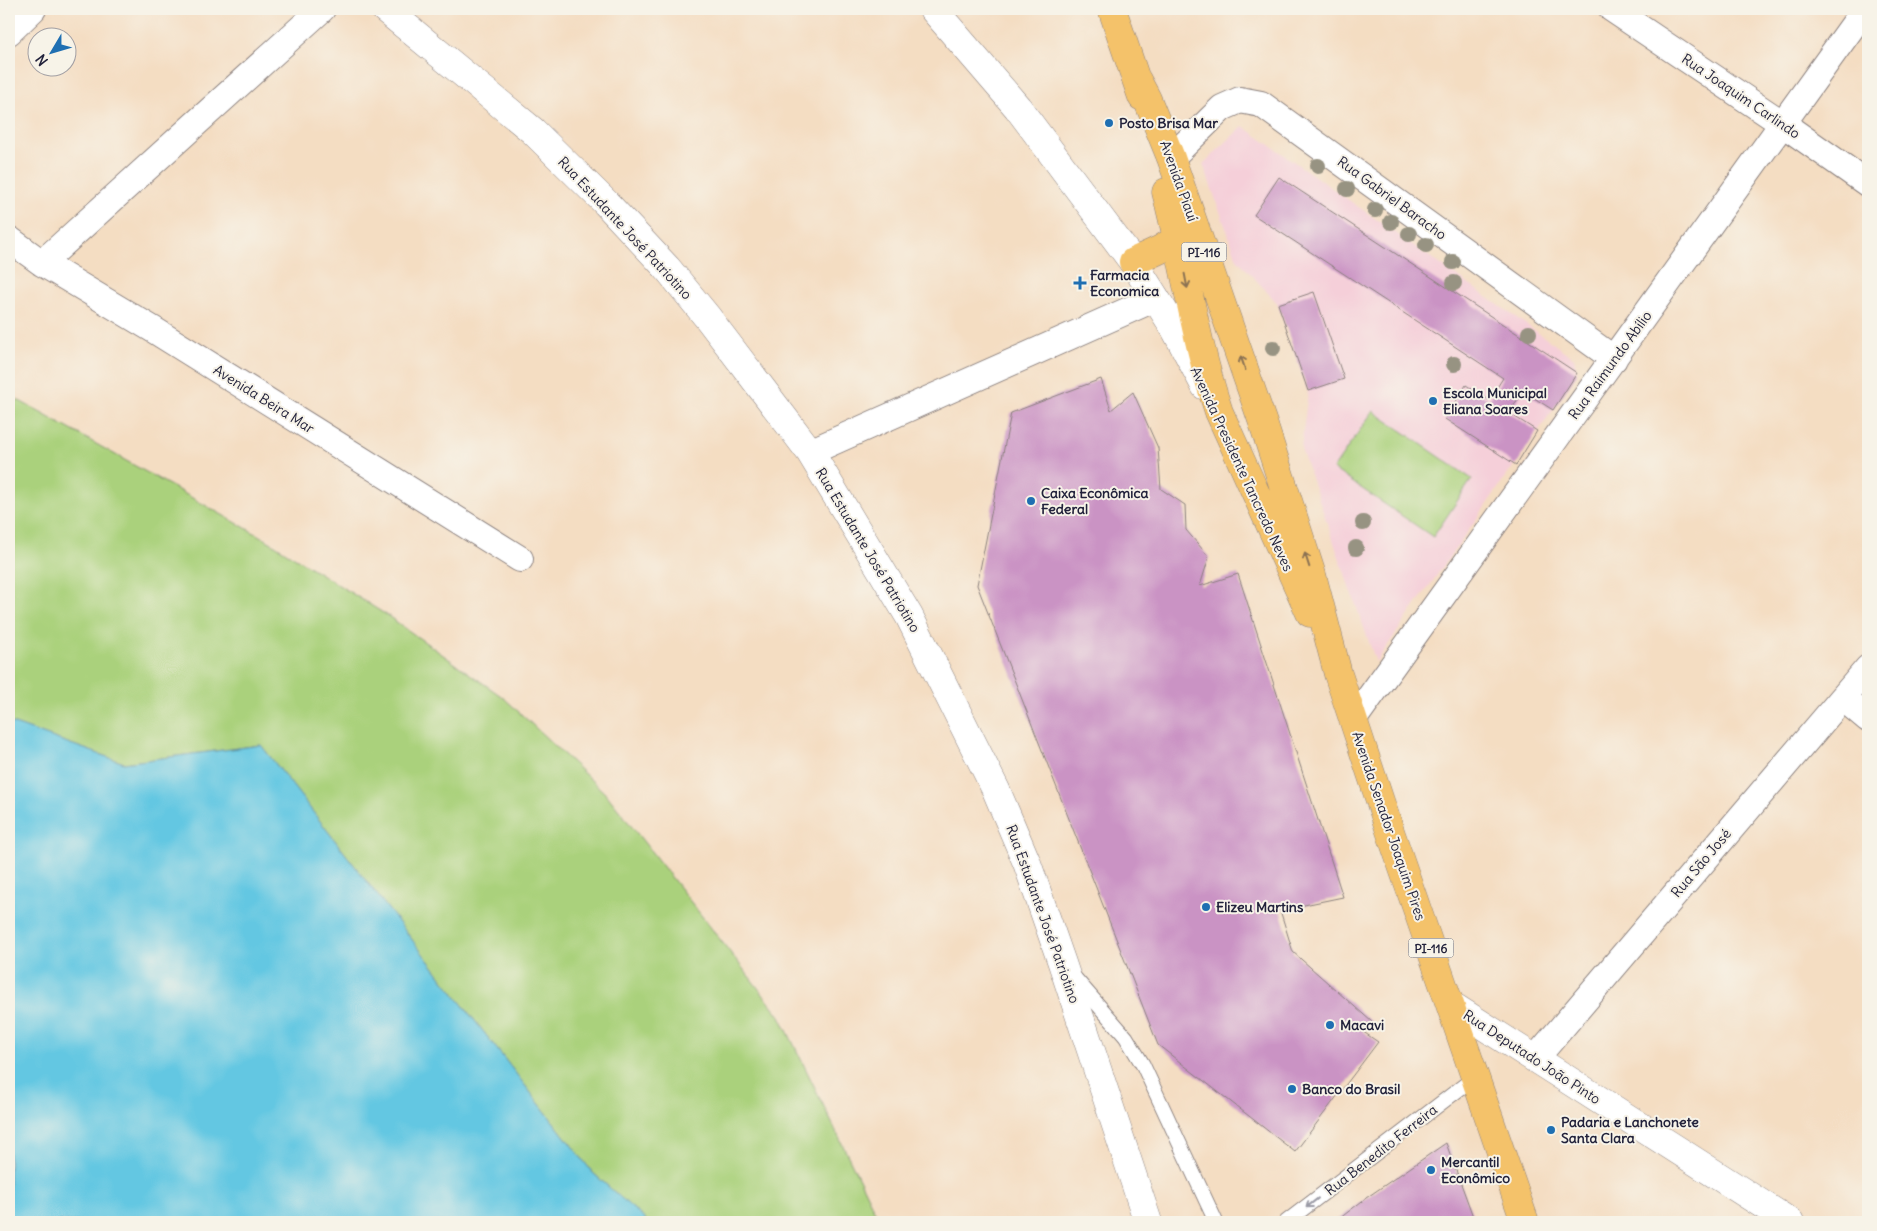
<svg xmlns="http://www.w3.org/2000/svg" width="1877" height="1231" font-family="Delius,sans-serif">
<rect width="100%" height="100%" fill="#f7f3e8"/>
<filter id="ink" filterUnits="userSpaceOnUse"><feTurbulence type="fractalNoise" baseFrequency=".02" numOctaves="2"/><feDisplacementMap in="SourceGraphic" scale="10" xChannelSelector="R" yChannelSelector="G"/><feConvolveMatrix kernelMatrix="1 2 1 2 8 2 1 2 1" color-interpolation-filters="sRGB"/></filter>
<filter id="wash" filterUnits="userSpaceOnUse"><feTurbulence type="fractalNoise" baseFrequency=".0096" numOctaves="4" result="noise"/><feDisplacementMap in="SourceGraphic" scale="20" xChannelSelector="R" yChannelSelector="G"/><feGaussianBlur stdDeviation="1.12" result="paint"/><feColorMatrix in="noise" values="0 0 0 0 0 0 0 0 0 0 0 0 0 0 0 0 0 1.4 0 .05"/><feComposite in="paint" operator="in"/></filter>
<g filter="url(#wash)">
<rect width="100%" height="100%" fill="#f4ddc2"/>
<path fill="#f5cfd9" d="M1243 126 1574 358 1577 373 1553 410 1376 662 1301 449 1308 391 1278 304 1237 259 1203 164Z"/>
<path fill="#aad17b" stroke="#667a5b" d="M9 395 267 540 388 616 504 698 607 795 780 1016 880 1222H648L593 1173 261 745 124 763 9 722Z
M1373 411 1472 479 1433 537 1333 469Z"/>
<path fill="#64c7e2" stroke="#43748e" d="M9 722 124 763 261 745 593 1173 648 1222H9Z"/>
<g id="blocks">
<path fill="#ca93c4" d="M1279 177 1577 373 1553 410 1523 391 1509 413 1537 431 1516 465 1445 419 1466 385 1489 400 1503 378 1254 215Z
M1314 292 1344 379 1308 391 1278 304Z
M1101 379 1111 410 1133 392 1158 448 1161 489 1185 505 1186 530 1209 557 1200 586 1238 574 1343 897 1280 910 1293 952 1372 1022 1362 1031 1378 1042 1295 1152 1158 1045 977 585 1011 413Z
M1446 1143 1475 1222H1335L1366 1198Z"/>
</g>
</g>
<g filter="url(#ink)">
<use href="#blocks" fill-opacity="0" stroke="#8b807e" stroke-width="1"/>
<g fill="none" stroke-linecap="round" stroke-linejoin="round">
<defs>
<path id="service" d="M1073 976 1126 1037 1143 1065 1216 1222
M1286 1222 1475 1077"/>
<path id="minor" d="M1612 9 1783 124 1868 184
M9 32 33 9
M1171 158 1222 108 1240 100 1261 104 1614 359
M9 239 42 263 154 330 520 559
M42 263 322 9
M810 452 1156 298
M1843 698 1868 719
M1354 719 1865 9
M1535 1059 1868 668"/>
<path id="tertiary" d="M385 9 533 131 606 203 667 268 708 318 810 452 909 616 996 790 1027 863 1062 963 1148 1222
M933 9 1018 108 1133 262 1175 329 1205 386
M1451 1005 1790 1222"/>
<path id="primary" d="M1112 9 1142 97
M1137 80 1147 99 1171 158 1264 426 1312 575 1338 674 1390 831 1525 1222
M1166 192C1185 265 1195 341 1219 412L1310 613
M1133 262 1161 249 1178 238"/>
</defs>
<use href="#service" stroke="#8b807e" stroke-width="16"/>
<use href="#minor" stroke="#8b807e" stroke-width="28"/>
<use href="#tertiary" stroke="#8b807e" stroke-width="29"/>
<use href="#primary" stroke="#8b807e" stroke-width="29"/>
<use href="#service" stroke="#fff" stroke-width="14"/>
<use href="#minor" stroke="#fff" stroke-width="26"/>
<use href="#tertiary" stroke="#fff" stroke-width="28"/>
<use href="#primary" stroke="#f4c26a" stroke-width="28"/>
</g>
<g fill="#979382">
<circle cx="1318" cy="166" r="8"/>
<circle cx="1347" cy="189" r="8"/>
<circle cx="1375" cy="210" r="8"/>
<circle cx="1391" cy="222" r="8"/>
<circle cx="1409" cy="234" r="8"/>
<circle cx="1426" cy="245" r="8"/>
<circle cx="1453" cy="262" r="8"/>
<circle cx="1454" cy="283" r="8"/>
<circle cx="1529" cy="333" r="8"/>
<circle cx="1273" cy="348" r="8"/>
<circle cx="1454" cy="364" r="8"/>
<circle cx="1363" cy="523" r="8"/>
<circle cx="1356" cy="548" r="8"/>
</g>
<defs><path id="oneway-shaft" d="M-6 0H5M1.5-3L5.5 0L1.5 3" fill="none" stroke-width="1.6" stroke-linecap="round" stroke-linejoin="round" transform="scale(1.25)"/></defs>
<g stroke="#8b7252">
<use href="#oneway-shaft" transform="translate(1186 281) rotate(79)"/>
<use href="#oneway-shaft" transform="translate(1243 363) rotate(-109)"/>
<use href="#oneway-shaft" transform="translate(1307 560) rotate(-108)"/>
</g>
<use stroke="#9c9ca7" href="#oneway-shaft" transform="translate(1312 1203) rotate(142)"/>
</g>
<g fill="#1f6fb2" stroke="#f7f3e8" stroke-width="2">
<circle cx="1109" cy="123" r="5"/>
<path d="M1077.5 275.5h5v5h5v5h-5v5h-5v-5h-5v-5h5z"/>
<circle cx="1433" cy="401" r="5"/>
<circle cx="1031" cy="501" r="5"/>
<circle cx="1206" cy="907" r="5"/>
<circle cx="1330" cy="1025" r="5"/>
<circle cx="1292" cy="1089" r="5"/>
<circle cx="1551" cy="1130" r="5"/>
<circle cx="1431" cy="1170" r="5"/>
</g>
<g text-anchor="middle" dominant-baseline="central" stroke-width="4" stroke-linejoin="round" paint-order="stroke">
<g fill="#f7f3e8" stroke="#62616f" stroke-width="1">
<rect x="1181.5" y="242.5" width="45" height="19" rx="4"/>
<rect x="1408.5" y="938.5" width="45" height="19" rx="4"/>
</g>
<g font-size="12" font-weight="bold" fill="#22223b">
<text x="1204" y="252">PI-116</text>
<text x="1431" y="948">PI-116</text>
</g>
<g font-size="14" fill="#22223b" stroke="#f7f3e8">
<text transform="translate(1741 96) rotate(34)">Rua Joaquim Carlindo</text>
<text transform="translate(1179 181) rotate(70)">Avenida Piauí</text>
<text transform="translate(1392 198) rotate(36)">Rua Gabriel Baracho</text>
<text transform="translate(625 228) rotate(47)">Rua Estudante José Patriotino</text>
<text transform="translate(1610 365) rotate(-54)">Rua Raimundo Abílio</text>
<text transform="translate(264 399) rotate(32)">Avenida Beira Mar</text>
<text transform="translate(1242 469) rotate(65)">Avenida Presidente Tancredo Neves</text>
<text transform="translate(868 550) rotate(59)">Rua Estudante José Patriotino</text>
<text transform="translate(1389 826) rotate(71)">Avenida Senador Joaquim Pires</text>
<text transform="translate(1701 863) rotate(-50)">Rua São José</text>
<text transform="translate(1043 914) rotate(70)">Rua Estudante José Patriotino</text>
<text transform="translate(1532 1057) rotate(33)">Rua Deputado João Pinto</text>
<text transform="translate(1381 1150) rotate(-38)">Rua Benedito Ferreira</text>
</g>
<g font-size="14" font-weight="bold" fill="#22223b" stroke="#f7f3e8" text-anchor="start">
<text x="1119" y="123">Posto Brisa Mar</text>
<text x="1090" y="275">Farmacia<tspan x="1090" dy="16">Economica</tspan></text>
<text x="1443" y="393">Escola Municipal<tspan x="1443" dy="16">Eliana Soares</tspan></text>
<text x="1041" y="493">Caixa Econômica<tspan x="1041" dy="16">Federal</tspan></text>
<text x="1216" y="907">Elizeu Martins</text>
<text x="1340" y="1025">Macavi</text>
<text x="1302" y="1089">Banco do Brasil</text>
<text x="1561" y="1122">Padaria e Lanchonete<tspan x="1561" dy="16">Santa Clara</tspan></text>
<text x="1441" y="1162">Mercantil<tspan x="1441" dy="16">Econômico</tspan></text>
</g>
</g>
<rect width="1877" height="1231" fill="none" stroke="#f7f3e8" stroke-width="30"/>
<g transform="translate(52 52) rotate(232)"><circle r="24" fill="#f7f3e8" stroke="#a29fa3"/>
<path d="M0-4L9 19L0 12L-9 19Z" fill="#1f6fb2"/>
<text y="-8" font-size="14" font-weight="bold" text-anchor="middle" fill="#22223b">N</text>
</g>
</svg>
